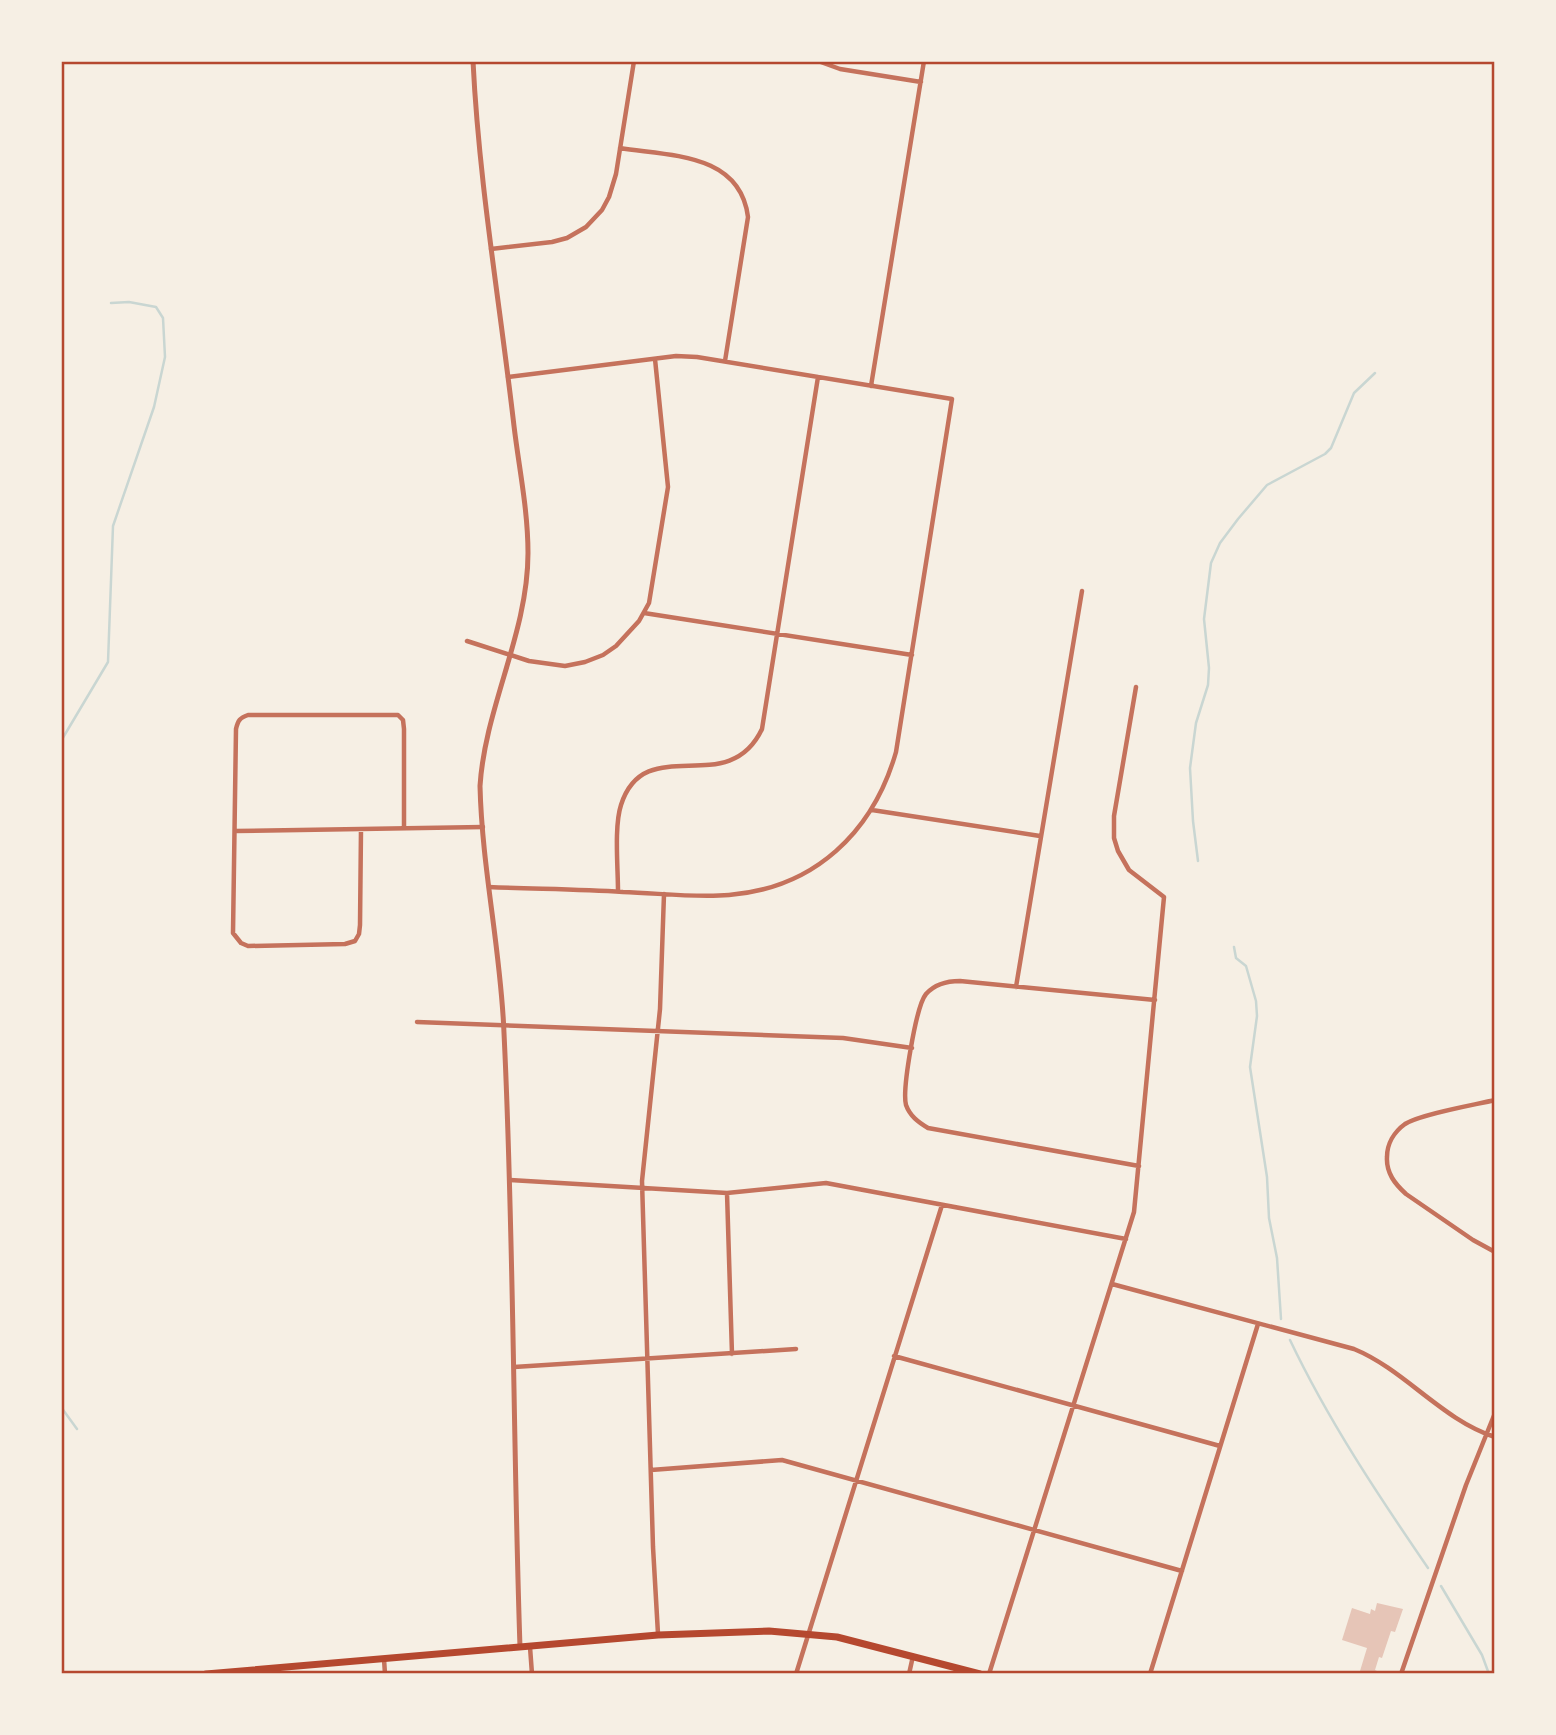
<svg xmlns="http://www.w3.org/2000/svg" width="1556" height="1735" font-family="'IBM Plex Sans',sans-serif">
<rect width="100%" height="100%" fill="#f6efe4"/>
<g fill="none" stroke-linecap="round" stroke-linejoin="round">
<path stroke="#c9d6d2" stroke-width="2.5" d="M61 741 108 662 113 526 154 407 165 357 163 318 156 307 129 302 111 303
M1198 861 1193 821 1190 768 1196 723 1208 685 1209 668 1204 619 1211 563 1220 543 1238 519 1267 485 1325 454 1331 448 1354 393 1375 373
M1234 947 1236 958 1246 966 1256 1001 1257 1016 1250 1067 1267 1177 1269 1218 1277 1258 1281 1319
M1290 1340C1328 1420 1378 1495 1428 1568
M61 1407 77 1429
M1441 1586 1482 1655 1489 1674"/>
</g>
<path fill="#e6c5b7" d="M1377 1603 1403 1609 1395 1632 1391 1631 1382 1658 1379 1657 1375 1670 1377 1671 1376 1674H1369L1360 1671 1367 1648 1342 1640 1352 1608 1370 1614 1371 1609 1375 1611Z"/>
<g fill="none" stroke-linecap="round" stroke-linejoin="round">
<path stroke="#c5725c" stroke-width="4.5" d="M818 61 840 69 921 82
M620 148C670 156 740 153 748 217L725 361
M491 249 552 242 567 238 586 227 602 210 609 197 616 174 634 61
M871 386 924 61
M644 613 912 655
M467 641 529 661 565 666 585 662 603 655 616 646 639 621 649 603 668 487 655 359
M872 810 1040 836
M361 829 360 925 359 934 355 941 345 944 248 946 241 943 233 933 236 729C238 720 240 718 248 715H398L403 720 404 729V828
M235 831 483 827
M489 887C534 889 578 889 623 892 658 893 694 898 729 895 815 888 873 832 896 752L952 399 697 357 676 356 508 377
M618 891C618 868 614 826 621 805 645 730 728 801 762 729L818 377
M1016 987 1082 591
M417 1022 843 1038 912 1048
M1495 1100C1474 1105 1421 1114 1405 1124 1394 1132 1387 1144 1387 1157 1386 1173 1395 1184 1406 1194L1473 1240 1495 1252
M1139 1166 928 1128C918 1122 910 1116 906 1105 902 1090 916 1006 926 994 935 984 947 981 960 981L1155 1000
M510 1180 727 1193 826 1183 1126 1239
M727 1193 732 1354
M1112 1284 1354 1349C1405 1370 1442 1420 1495 1437
M894 1356 1220 1446
M514 1367 796 1349
M651 1470 782 1460 1182 1571
M658 1634 653 1547 642 1181 660 1009 664 894
M530 1647 532 1674
M384 1659 385 1674
M796 1674 942 1205
M909 1674 913 1656
M989 1674 1134 1212 1164 897 1129 870 1118 851 1114 838V816L1136 687
M1150 1674 1258 1324
M1401 1674 1466 1485 1495 1413"/>
<path stroke="#c5725c" stroke-width="5" d="M473 61C479 184 500 304 514 426 519 468 528 510 528 553 528 633 485 707 480 786 482 869 501 951 504 1033 514 1238 513 1443 520 1647"/>
<path stroke="#b5482f" stroke-width="7" d="M206 1674 658 1635 769 1631 837 1637 980 1674"/>
</g>
<rect width="1556" height="1735" fill="none" stroke="#f6efe4" stroke-width="126"/>
<rect x="63" y="63" width="1430" height="1609" fill="none" stroke="#b5482f" stroke-width="2.5"/>
</svg>
